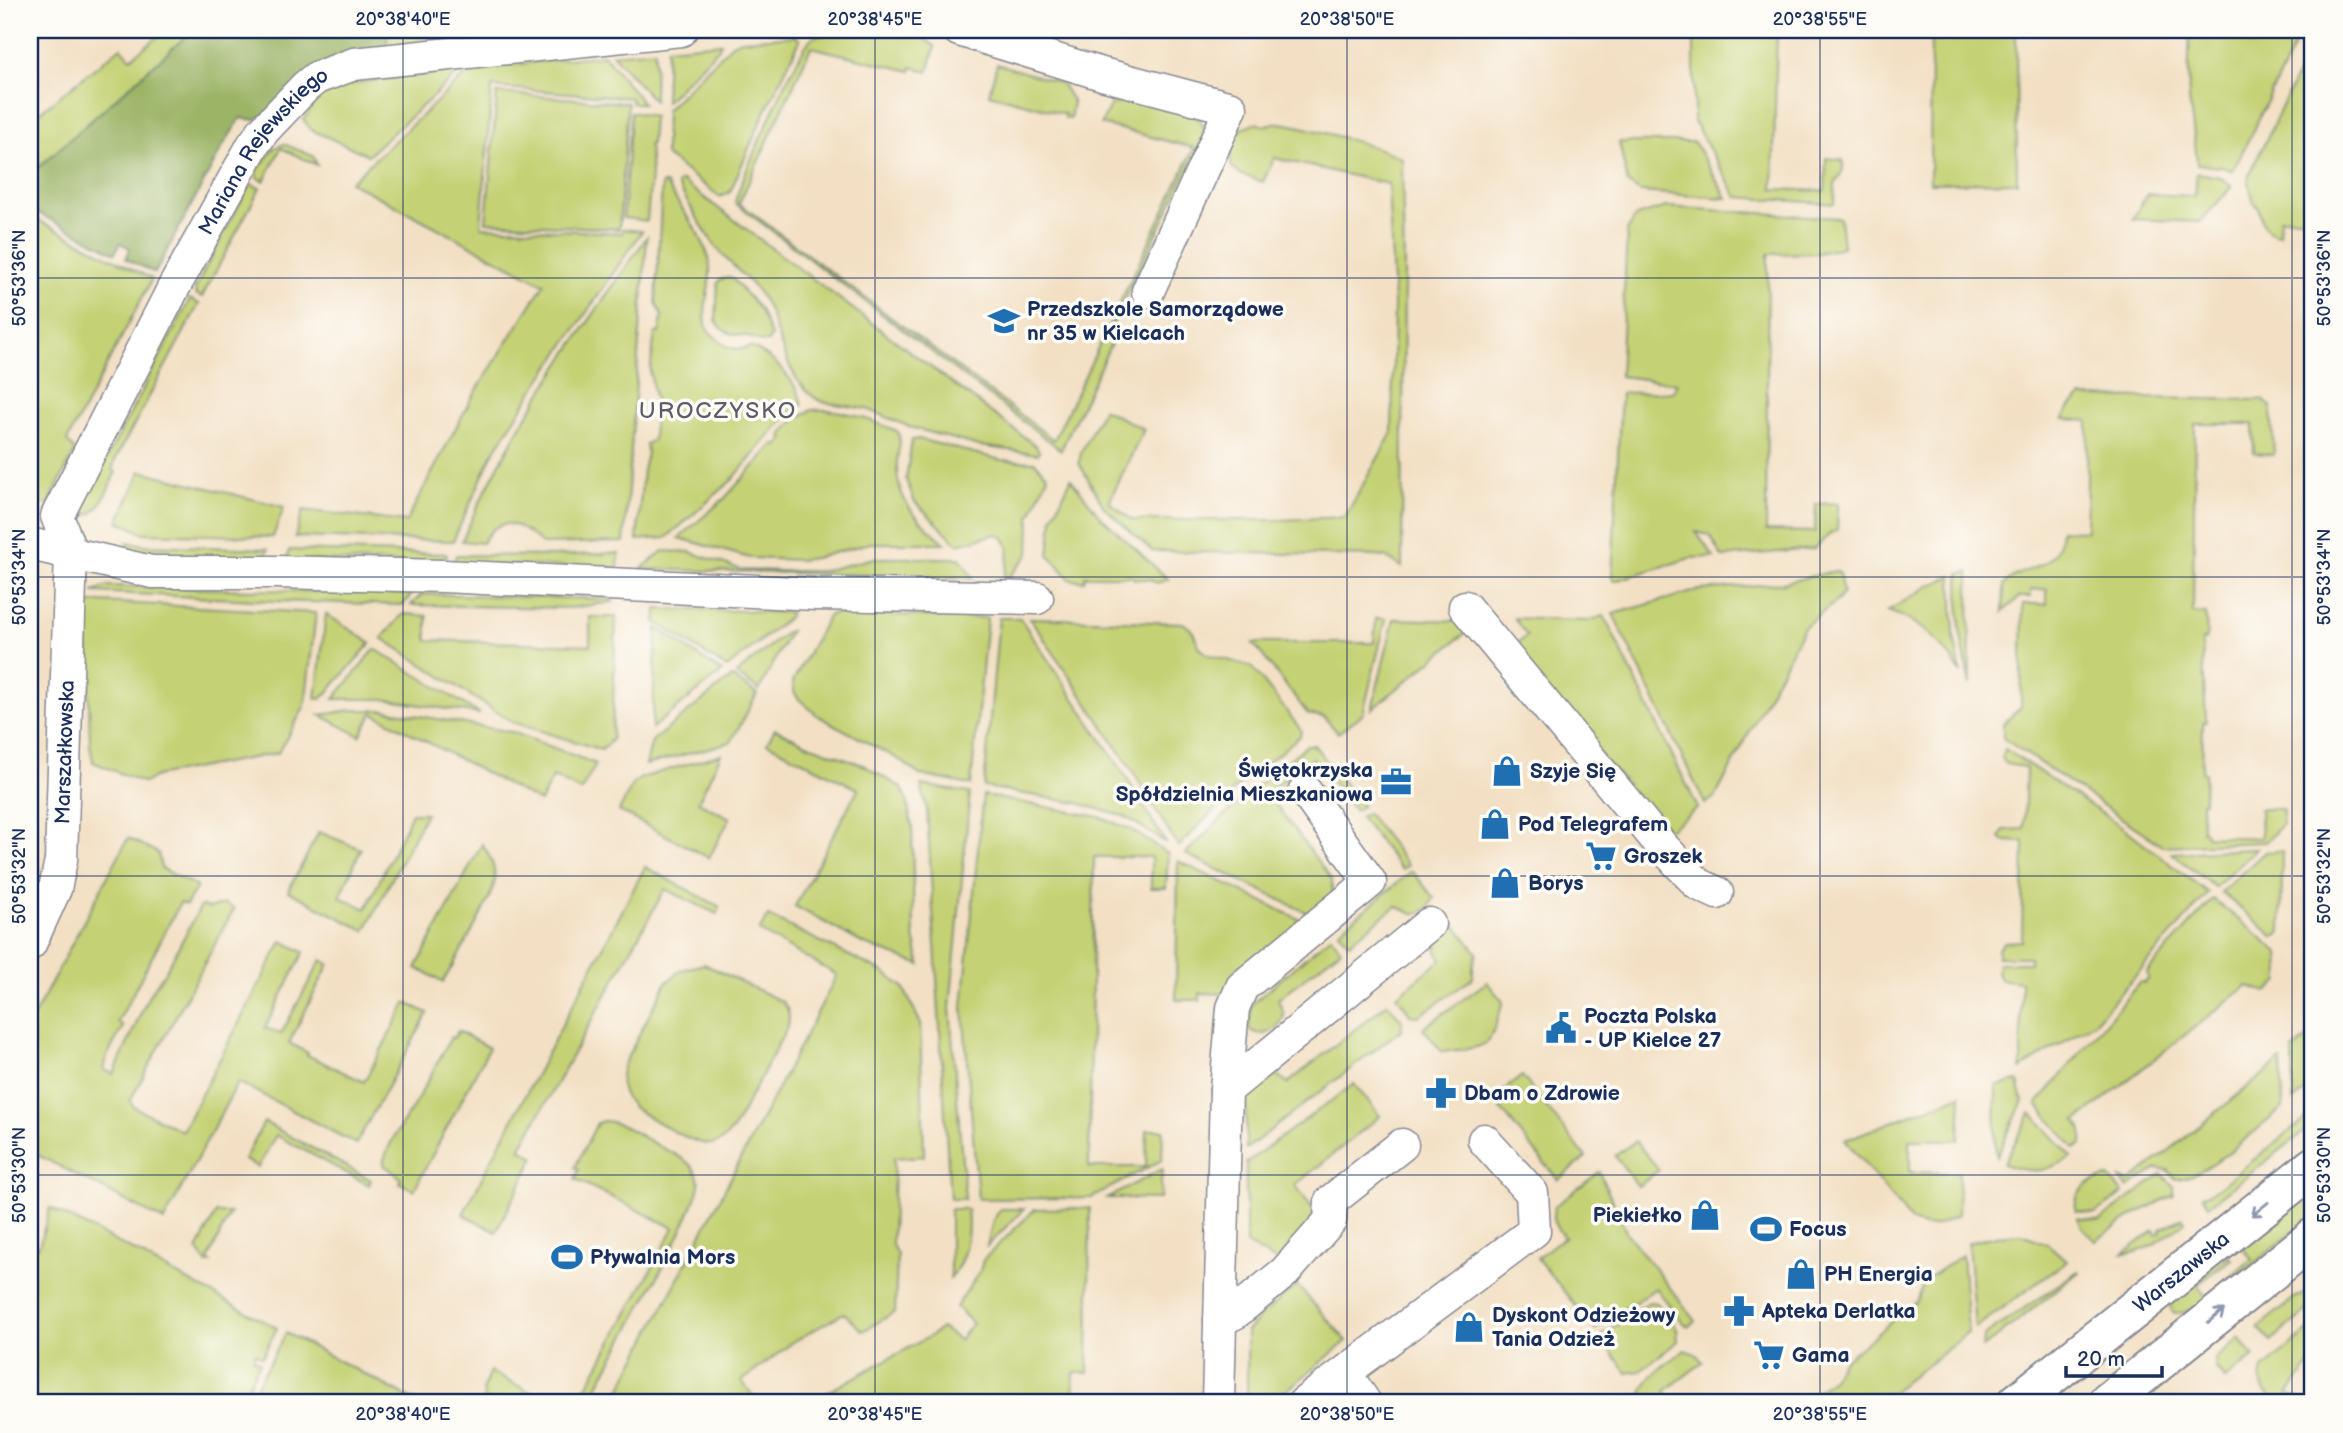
<svg xmlns="http://www.w3.org/2000/svg" width="2343" height="1433" font-family="'Balsamiq Sans',sans-serif">
<rect width="100%" height="100%" fill="#fdfcf7"/>
<filter id="ink" filterUnits="userSpaceOnUse"><feTurbulence type="fractalNoise" baseFrequency=".0143" numOctaves="2"/><feDisplacementMap in="SourceGraphic" scale="14" xChannelSelector="R" yChannelSelector="G"/><feConvolveMatrix kernelMatrix="1 2 1 2 8 2 1 2 1" color-interpolation-filters="sRGB"/></filter>
<filter id="wash" filterUnits="userSpaceOnUse"><feTurbulence type="fractalNoise" baseFrequency=".00686" numOctaves="4" result="noise"/><feDisplacementMap in="SourceGraphic" scale="28" xChannelSelector="R" yChannelSelector="G"/><feGaussianBlur stdDeviation="1.57" result="paint"/><feColorMatrix in="noise" values="0 0 0 0 0 0 0 0 0 0 0 0 0 0 0 0 0 1.4 0 .05"/><feComposite in="paint" operator="in"/></filter>
<g filter="url(#wash)">
<rect width="100%" height="100%" fill="#f3e0c4"/>
<path fill="#c4d274" stroke="#708069" stroke-width="2" d="M166 30H193L30 175V120L121 47 131 58Z
M387 30H505L498 35 387 46Z
M860 30C887 30 915 26 935 47L928 72 912 67 911 71 811 47 739 203 1054 440 1194 148 1101 124 1112 102 1117 104 1123 101 1133 99 1191 114 1200 120 1206 132 1111 329 1116 333 1061 450 735 203C738 184 801 44 813 37 819 33 850 32 860 30Z
M1694 30H1777L1773 189 1825 191 1826 158 1843 160V170L1835 184 1834 204 1737 197 1694 122Z
M1931 30H2016L2017 182 1930 183Z
M2190 30H2302L2233 171 2219 165 2218 167 2197 164C2196 141 2191 120 2189 97 2188 75 2189 52 2190 30Z
M795 36 800 40 758 127 730 192 720 197 665 155 666 110 732 44 741 40Z
M2313 41V218H2280L2279 234C2262 231 2261 221 2259 208L2253 202 2248 178Z
M721 43 718 49 665 102 667 48Z
M655 50 654 95V101L612 54Z
M604 55 643 103H632L631 98 492 87 481 227 622 233V229L642 231 531 394 492 455 453 541 295 537 303 510 406 522 470 401 544 284 350 182 472 69Z
M997 64 1061 83 1073 102 1070 119 1065 118V114L989 94Z
M462 70 368 155 311 130 303 119C310 114 308 113 312 106 318 93 334 88 346 84Z
M497 93 628 103 619 229 486 222Z
M631 112 653 116 651 144H649L651 174 647 221 623 218Z
M1254 123C1258 123 1261 125 1265 126 1268 126 1272 123 1275 123 1292 122 1389 149 1402 159L1404 273 1402 567 1385 557 1376 556 1152 551 1104 507 1079 463 1081 452 1103 409 1144 429 1109 502 1132 520H1280L1345 517 1392 433 1394 304 1388 184 1274 158 1263 182 1240 174 1231 166V151L1238 131Z
M1619 142H1694L1727 198 1640 192 1628 184Z
M284 144 313 156 317 165 281 148 264 181 257 177 256 173 274 148Z
M2197 173 2220 177 2232 187 2200 222 2133 219 2147 194 2195 196Z
M682 181 1036 446 1039 451 1038 454 979 446 910 427 867 409 822 402C789 386 781 341 769 311 759 285 733 269 717 248 702 229 690 205 677 184Z
M250 184 260 188 202 297 196 295 195 289 202 275Z
M662 184H666C679 207 710 242 710 268 711 289 701 307 707 329 721 343 730 354 751 347 772 356 798 381 802 405L786 416 732 480 679 527 666 538 637 540 643 470 647 453 646 444 653 440 655 399 650 372 655 333H659L662 316 656 302Z
M1666 207 1840 218 1843 247 1818 253 1768 254 1766 531 1815 532 1816 504 1838 503 1837 531 1832 532 1814 549 1722 557 1710 535 1696 532 1714 557 1691 558 1614 581 1612 577 1621 393 1673 392 1677 383 1620 376 1627 231 1636 216Z
M30 216 152 279 67 441 75 451 48 505 30 500Z
M647 237 624 542 542 544C522 526 501 510 482 543L462 541C509 431 579 335 647 237Z
M728 277 732 278 760 310 771 336 768 342C759 343 754 337 745 336 732 334 723 334 716 320L718 283 720 280Z
M190 299 199 304 116 458 112 470 116 472C109 485 101 514 84 516L79 512 86 498Z
M2082 397 2262 400 2271 406 2274 455 2254 453 2253 424H2195L2193 613 2206 614 2207 639 2202 640 2206 722 2203 723 2202 771 2205 772 2204 802H2201L2202 830 2205 831 2206 836 2261 838 2260 809H2283L2282 825 2265 842 2163 846 2003 738V724L2021 707 2023 604H2047V589L2031 590V597H2019L2003 612 2004 585C2022 562 2059 576 2061 530L2086 531 2088 421 2063 419 2071 405Z
M812 410C842 408 870 420 897 431 903 441 897 452 897 463 895 501 918 520 945 543H870L815 558 799 560 750 558 679 538 725 498 774 444 778 446 784 438 782 435 795 419Z
M918 439 1001 460 1035 462 1048 476 1030 517 1029 554 1007 579H1004C1005 561 1015 551 1002 536L996 534 958 544 914 501 906 479 912 440Z
M141 471 284 507 273 537 143 533C134 530 127 523 118 522Z
M1071 479 1100 516 1168 579C1161 582 1156 585 1150 579H1134L1132 576H1085L1084 581 1071 580 1049 555 1053 517Z
M127 542 144 545 268 549 265 559 152 556 135 553Z
M289 550 447 554 444 564 287 560Z
M663 551 690 552 742 570 783 571H822L874 558H960L973 578 641 569Z
M619 553 618 568 453 564 456 555 552 556Z
M1835 571 1839 572 1843 593 1839 599 1804 627 1716 796 1705 804 1613 614 1700 590 1783 583Z
M1969 572 1970 685 1960 630 1959 574Z
M1952 576 1954 636 1961 674C1943 643 1923 623 1888 611L1929 586Z
M107 586 412 594 403 605 274 601 93 592Z
M422 594 612 599 613 602 571 608 411 605Z
M99 602 316 613 305 706 278 753 156 776 144 783 93 762 90 745 87 611 90 603Z
M657 609 790 612 789 617 727 668 656 622Z
M836 613 987 618 971 785 920 775 900 760 818 716 798 698 794 692 793 681 829 615Z
M326 614 371 643 326 694 321 699H316Z
M403 614 427 616V640L590 645V617H616L612 739 602 750 512 722 382 638Z
M1604 616 1698 808 1667 831 1508 650 1527 636 1514 618 1587 621Z
M999 618H1020L1121 769 1166 843 1126 817 1078 803 984 787Z
M1030 618 1183 623 1192 630 1200 648 1207 654 1252 667 1301 730 1300 736 1234 790 1178 847 1129 765Z
M1376 618 1386 619 1363 714 1338 733 1324 717 1308 714 1253 643H1374Z
M1394 619 1462 621 1469 630 1372 709Z
M657 628 722 672 652 728Z
M790 631 759 690 736 674 787 632Z
M375 649 480 714 383 699H334Z
M732 677 757 694 731 742 646 765 652 741Z
M352 710H385L512 732 596 764 581 791 553 777 540 802 373 713 360 736 320 715Z
M775 729 809 745 863 765 902 788 906 797 912 826 914 936 920 965 862 943 795 906 858 789 767 743Z
M1307 745H1314L1362 806 1355 811 1313 758 1267 793 1332 880V901L1314 916 1185 854 1246 795Z
M2005 749 2124 828 2208 893 2095 1022 2021 1069V982L2000 979 1997 973 1998 963H2030V957H1998V949L2004 942 2022 941 2024 842 2004 841 2000 837 2004 830 2024 829 2026 767 2006 764 2002 758Z
M721 754 698 802 730 818 709 858 619 811 633 784 641 778Z
M921 785 970 793 950 1008 965 1199H950L927 810Z
M983 795 1099 817 1130 829 1168 854 1166 888H1151V857H1094L1089 1167H1146L1147 1130H1163L1162 1160 1091 1198 978 1199 963 1007Z
M412 813H426L365 931 288 891 319 832 361 849 340 897 366 909Z
M1367 813 1408 865 1402 870 1360 817Z
M128 838 158 853 161 868 197 887 186 905 180 903 118 1022 123 1027 107 1056 104 1070 114 1074 149 995 165 972 201 906 209 908 225 904 234 909 130 1101 134 1107 182 1131 282 941 304 952 265 1028 281 1034 321 960 329 964 289 1043 308 1053 307 1055 364 1082 406 1003 428 1013 356 1144 238 1082 164 1221 30 1151V1023Z
M482 844C489 854 495 867 495 879 494 898 454 963 443 982L416 968Z
M2256 849 2215 887 2172 853Z
M2282 851 2281 931 2280 934 2274 937 2221 892 2265 852Z
M1178 861 1305 922 1225 994 1200 993V1000H1176Z
M645 867 720 907 717 914 665 889 520 1149 535 1157 496 1232 463 1214Z
M1412 871 1434 898 1427 910 1413 914 1396 906 1349 943 1339 931Z
M2213 899 2279 952 2280 981 2267 992 2247 986 2076 1121 2082 1130V1144L2075 1149 2037 1104 2140 982 2144 984 2149 978 2147 972Z
M1446 913 1477 953 1473 966V978L1419 1016 1411 1015 1397 996 1441 960C1434 949 1435 940 1444 931L1434 917Z
M768 916 883 972 903 987 920 1022 924 1156 894 1158 892 1245 897 1255 895 1312 863 1331 844 1313 793 1342 742 1381 756 1400 753 1403H613L837 975 759 931Z
M1331 936 1341 949 1278 999 1284 1015C1279 1032 1263 1039 1249 1029L1251 1006 1254 1002Z
M704 964 781 1001C789 1008 790 1015 788 1026L734 1128C728 1135 722 1143 712 1144 693 1146 651 1118 634 1108 621 1095 617 1082 624 1064L666 983 681 970Z
M1487 982 1503 1002C1487 1052 1492 1045 1442 1052L1423 1028Z
M1388 1003 1402 1021V1029L1246 1149V1091L1270 1074 1279 1076 1288 1083Z
M458 1031 489 1048 414 1190 400 1183 401 1178 383 1164C388 1142 403 1124 414 1105 427 1083 439 1060 451 1037L454 1038Z
M2313 1034V1085L2293 1101V1050Z
M2281 1060 2283 1108C2260 1126 2204 1179 2176 1179L2168 1170 2156 1169 2128 1188 2119 1178 2130 1182Z
M1522 1076 1586 1157 1558 1180 1500 1108 1504 1090Z
M2018 1081 2023 1101 1997 1156 1995 1144 1996 1086Z
M1354 1084 1380 1116 1295 1185 1313 1209 1314 1217 1278 1262 1246 1244V1163Z
M1961 1095 1959 1140H1910V1172L1959 1173 1958 1215C1941 1224 1929 1231 1912 1222L1845 1140Z
M2031 1113 2072 1157C2045 1173 2033 1174 2003 1164Z
M2313 1113V1125L2209 1205 2203 1196 2218 1188Z
M603 1121C621 1121 641 1137 657 1145 673 1154 696 1161 699 1182 702 1205 605 1371 588 1403H578L674 1228 575 1179 579 1169 575 1167 597 1123Z
M264 1122 371 1180 369 1185 276 1135 258 1167 244 1160Z
M1635 1141 1659 1170 1638 1186 1615 1156Z
M1162 1169 1160 1199 1108 1198Z
M1599 1172 1626 1232 1696 1321 1689 1326 1684 1324 1656 1288 1595 1330 1537 1258 1564 1237C1555 1226 1550 1220 1555 1206Z
M2162 1174 2174 1187V1195L2137 1213 2095 1241 2082 1227 2078 1218 2099 1221Z
M2108 1177 2123 1193 2095 1214 2076 1211C2073 1190 2090 1181 2108 1177Z
M2313 1189V1216L2225 1287 2222 1284 2252 1259 2241 1246Z
M50 1208 144 1256 147 1259 277 1328 262 1357 255 1353 253 1358 260 1362 239 1403H30V1249L39 1246Z
M1090 1208 1088 1373H1074L1073 1403H811L813 1400 927 1338 942 1328 959 1340 973 1323 956 1307 980 1271 983 1260 1035 1209Z
M950 1209H967C970 1232 966 1261 950 1278Z
M1001 1209H1024L987 1246 993 1220Z
M216 1213H230L208 1260 211 1262 207 1263 197 1250Z
M2183 1218 2185 1222C2167 1235 2147 1254 2123 1254L2154 1231 2156 1235 2161 1233 2160 1229Z
M2022 1234 2048 1244 2067 1261 1975 1328 1968 1243 1996 1236Z
M1962 1255 1968 1333 1892 1392 1809 1397 1831 1380 1842 1362 1918 1300 1924 1281Z
M2229 1255 2232 1259 2197 1285 2208 1299C2197 1307 2186 1316 2172 1312L2170 1307 2171 1301Z
M2078 1271 2079 1272 1983 1348 1984 1336Z
M1297 1285 1347 1341 1271 1403H1247V1331L1263 1314Z
M2313 1291V1306L2271 1341 2258 1327 2296 1297Z
M1649 1302 1657 1303 1677 1328 1678 1341 1640 1371 1627 1373 1601 1338 1602 1335Z
M2313 1327V1360L2288 1394 2310 1403C2287 1403 2254 1402 2263 1369Z
M286 1333 419 1403H247Z
M2239 1338 2254 1356 2225 1379 2216 1368 2215 1360Z
M1685 1350 1696 1354 1703 1362 1665 1391 1674 1403H1651L1642 1393C1647 1374 1671 1361 1685 1350Z
M490 1372 552 1403H485L483 1388Z"/>
<path fill="#9bb466" stroke="#5b7262" stroke-width="2" d="M193 30H387V46L255 120 241 118 224 144 155 273 126 259 130 248 120 243 115 253 30 209V175Z"/>
</g>
<g filter="url(#ink)">
<g fill="none" stroke-linecap="round" stroke-linejoin="round">
<defs>
<g id="minor">
<path d="M959 30 1102 74 1231 108 1148 291"/>
<path d="M30 544 152 572H276L443 576 816 594 1037 598"/>
<path d="M1465 607 1662 846 1698 884 1717 893"/>
<path id="s1" d="M30 944 55 889 61 860 71 553 57 516 174 287 253 145 264 130 305 87 316 78 354 64 681 30"/>
<path d="M1226 1090 1429 924"/>
<path d="M1220 1320 1235 1313 1285 1272 1330 1221 1331 1201 1402 1145"/>
<path d="M1345 1373 1365 1403"/>
<path d="M1218 1403 1226 1090 1233 1008 1242 987 1370 882 1305 791"/>
<path d="M1304 1403 1534 1231 1532 1193 1484 1140"/>
</g>
<g id="major">
<path id="s2" d="M2017 1403 2313 1167"/>
<path d="M2107 1403 2313 1238"/>
</g>
</defs>
<use href="#minor" stroke="#878891" stroke-width="35"/>
<use href="#major" stroke="#878891" stroke-width="42"/>
<use href="#minor" stroke="#fff" stroke-width="32"/>
<use href="#major" stroke="#fff" stroke-width="38"/>
</g>
<defs><path id="oneway-shaft" d="M-6 0H5M1.5-3L5.5 0L1.5 3" fill="none" stroke-width="1.6" stroke-linecap="round" stroke-linejoin="round" transform="scale(1.75)"/></defs>
<g stroke="#8d97ae">
<use href="#oneway-shaft" transform="translate(2260 1209) rotate(141)"/>
<use href="#oneway-shaft" transform="translate(2216 1316) rotate(-39)"/>
</g>
</g>
<path fill="none" stroke="#1b2f5e" stroke-width="2" stroke-opacity="0.45" d="M403 30V1403M875 30V1403M1347 30V1403M1820 30V1403M2292 30V1403M30 278H2313M30 577H2313M30 876H2313M30 1175H2313"/>
<defs>
<symbol id="school-bare" viewBox="-9 -9 18 18"><path d="M0-5L7-2L0 1L-7-2ZM-4 1L0 2.5L4 1V4Q0 6-4 4Z" fill="#1f6fb2" stroke="#fdfcf7" stroke-width="2.5" paint-order="stroke"/></symbol>
<symbol id="shop-bare" viewBox="-9 -9 18 18"><path d="M-5-2.5h2.3a2.7 3.5 0 0 1 5.4 0H5L5.5 6h-11ZM-1.5-2.5h3a1.5 2.3 0 0 0-3 0Z" fill="#1f6fb2" stroke="#fdfcf7" stroke-width="2.5" paint-order="stroke"/></symbol>
<symbol id="office-bare" viewBox="-9 -9 18 18"><path d="M-6-3h4V-5.5h4V-3h4V5H-6ZM-1-4.5V-3h2v-1.5ZM-6 0V1H6V0Z" fill="#1f6fb2" stroke="#fdfcf7" stroke-width="2.5" paint-order="stroke"/></symbol>
<symbol id="supermarket-bare" viewBox="-9 -9 18 18"><path d="M-6-5.5h2.5l.6 2H6L4.5 2H-2.5L-4.4-4H-6ZM-1.5 3.2a1.3 1.3 0 1 0 .1 0ZM3 3.2a1.3 1.3 0 1 0 .1 0Z" fill="#1f6fb2" stroke="#fdfcf7" stroke-width="2.5" paint-order="stroke"/></symbol>
<symbol id="civic-bare" viewBox="-9 -9 18 18"><path d="M-.6-6.5H3V-4.5H.6V-3L4-1V1h2V6H-6V1h2V-1L-.6-3ZM-1.2 2.5V6h2.4V2.5Z" fill="#1f6fb2" stroke="#fdfcf7" stroke-width="2.5" paint-order="stroke"/></symbol>
<symbol id="pharmacy-bare" viewBox="-9 -9 18 18"><path d="M-2-6h4v4h4v4h-4v4h-4v-4h-4v-4h4Z" fill="#1f6fb2" stroke="#fdfcf7" stroke-width="2.5" paint-order="stroke"/></symbol>
<symbol id="stadium-bare" viewBox="-9 -9 18 18"><path d="M0-5a6.5 5 0 1 0 0 10a6.5 5 0 1 0 0-10ZM-3.5-1.8h7v3.6h-7Z" fill="#1f6fb2" stroke="#fdfcf7" stroke-width="2.5" paint-order="stroke"/></symbol>
</defs>
<g fill-rule="evenodd">
<use href="#school-bare" x="982" y="299" width="44" height="44"/>
<use href="#shop-bare" x="1485" y="749" width="44" height="44"/>
<use href="#office-bare" x="1374" y="760" width="44" height="44"/>
<use href="#shop-bare" x="1473" y="802" width="44" height="44"/>
<use href="#supermarket-bare" x="1579" y="834" width="44" height="44"/>
<use href="#shop-bare" x="1483" y="861" width="44" height="44"/>
<use href="#civic-bare" x="1539" y="1006" width="44" height="44"/>
<use href="#pharmacy-bare" x="1419" y="1071" width="44" height="44"/>
<use href="#shop-bare" x="1683" y="1193" width="44" height="44"/>
<use href="#stadium-bare" x="1744" y="1207" width="44" height="44"/>
<use href="#stadium-bare" x="545" y="1235" width="44" height="44"/>
<use href="#shop-bare" x="1779" y="1252" width="44" height="44"/>
<use href="#pharmacy-bare" x="1717" y="1289" width="44" height="44"/>
<use href="#shop-bare" x="1447" y="1305" width="44" height="44"/>
<use href="#supermarket-bare" x="1747" y="1333" width="44" height="44"/>
</g>
<g text-anchor="middle" dominant-baseline="central" stroke-width="7" stroke-linejoin="round" paint-order="stroke">
<g font-size="21" fill="#1b2f5e" stroke="#fdfcf7">
<text stroke="none"><textPath href="#s1" startOffset="858">Mariana Rejewskiego</textPath></text>
<text stroke="none"><textPath href="#s1" startOffset="198">Marszałkowska</textPath></text>
<text stroke="none"><textPath href="#s2" startOffset="210">Warszawska</textPath></text>
</g>
<g font-size="21" font-weight="bold" fill="#1b2f5e" stroke="#fdfcf7" text-anchor="start">
<text x="1027" y="309">Przedszkole Samorządowe<tspan x="1027" dy="24">nr 35 w Kielcach</tspan></text>
<text x="1373" y="770" text-anchor="end">Świętokrzyska<tspan x="1373" dy="24">Spółdzielnia Mieszkaniowa</tspan></text>
<text x="1530" y="771">Szyje Się</text>
<text x="1518" y="824">Pod Telegrafem</text>
<text x="1624" y="856">Groszek</text>
<text x="1528" y="883">Borys</text>
<text x="1584" y="1016">Poczta Polska<tspan x="1584" dy="24">- UP Kielce 27</tspan></text>
<text x="1464" y="1093">Dbam o Zdrowie</text>
<text x="1682" y="1215" text-anchor="end">Piekiełko</text>
<text x="1789" y="1229">Focus</text>
<text x="590" y="1257">Pływalnia Mors</text>
<text x="1824" y="1274">PH Energia</text>
<text x="1762" y="1311">Apteka Derlatka</text>
<text x="1492" y="1315">Dyskont Odzieżowy<tspan x="1492" dy="24">Tania Odzież</tspan></text>
<text x="1792" y="1355">Gama</text>
</g>
<g font-size="23" letter-spacing="2" fill="#615a68" stroke="#fdfcf7">
<text x="718" y="411">UROCZYSKO</text>
</g>
</g>
<rect width="2343" height="1433" fill="none" stroke="#fdfcf7" stroke-width="77"/>
<path d="M2066 1366v10h96v-10" fill="none" stroke="#1b2f5e" stroke-width="3.5"/>
<text x="2077" y="1366" font-size="21" fill="#1b2f5e" stroke="#fdfcf7" stroke-width="5" paint-order="stroke">20 m</text>
<rect x="38" y="38" width="2266" height="1356" fill="none" stroke="#1b2f5e" stroke-width="2.5"/>
<g font-size="18" text-anchor="middle" fill="#1b2f5e">
<text x="403" y="25">20°38'40"E</text>
<text x="875" y="25">20°38'45"E</text>
<text x="1347" y="25">20°38'50"E</text>
<text x="1820" y="25">20°38'55"E</text>
<text transform="translate(19 278) rotate(-90)" y="6">50°53'36"N</text>
<text transform="translate(2324 278) rotate(-90)" y="6">50°53'36"N</text>
<text transform="translate(19 577) rotate(-90)" y="6">50°53'34"N</text>
<text transform="translate(2324 577) rotate(-90)" y="6">50°53'34"N</text>
<text transform="translate(19 876) rotate(-90)" y="6">50°53'32"N</text>
<text transform="translate(2324 876) rotate(-90)" y="6">50°53'32"N</text>
<text transform="translate(19 1175) rotate(-90)" y="6">50°53'30"N</text>
<text transform="translate(2324 1175) rotate(-90)" y="6">50°53'30"N</text>
<text x="403" y="1420">20°38'40"E</text>
<text x="875" y="1420">20°38'45"E</text>
<text x="1347" y="1420">20°38'50"E</text>
<text x="1820" y="1420">20°38'55"E</text>
</g>
</svg>
